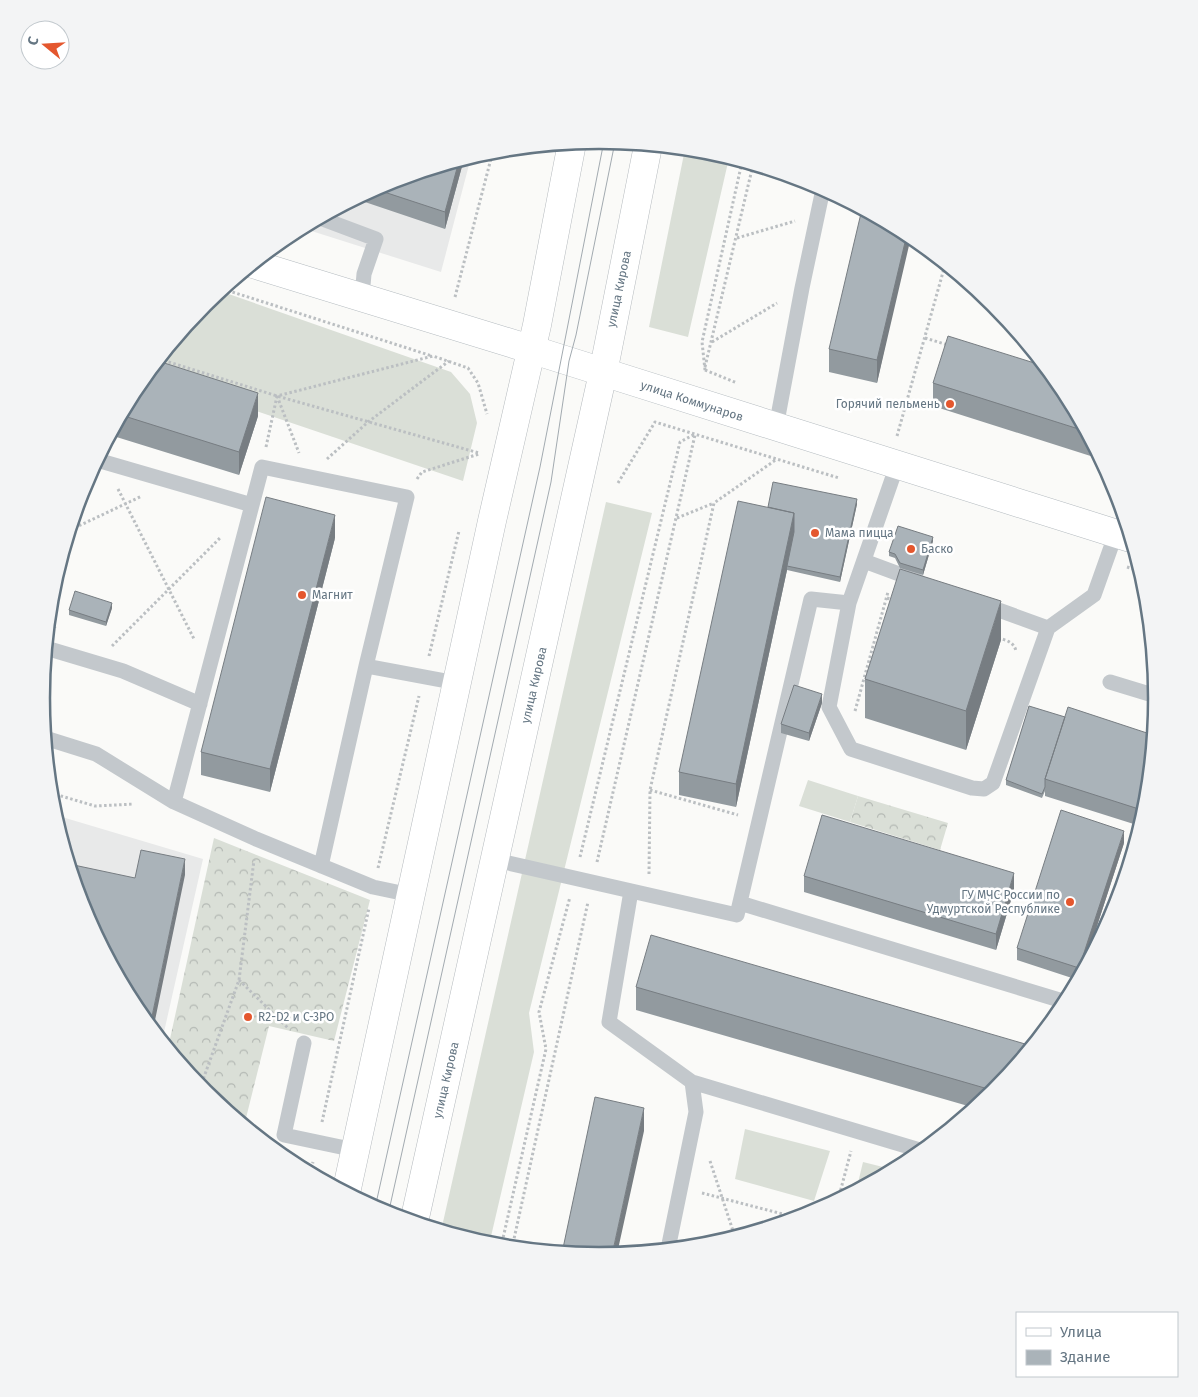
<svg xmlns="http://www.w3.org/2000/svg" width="1198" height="1397" font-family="'Fira Sans',sans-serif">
<defs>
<pattern id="forest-crowns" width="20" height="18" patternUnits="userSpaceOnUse" patternTransform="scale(1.25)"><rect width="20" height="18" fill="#dadfd7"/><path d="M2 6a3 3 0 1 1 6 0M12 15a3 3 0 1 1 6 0" fill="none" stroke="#b4b9b4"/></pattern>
</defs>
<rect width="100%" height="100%" fill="#fafaf8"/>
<path fill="#e8e9e9" d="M471 157 441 272 302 228 386 183Z
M62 817 203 859 162 1041 135 1008 84 912 59 831Z"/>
<path fill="#dadfd7" d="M685 149 708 152 729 158 688 337 649 327Z
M220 291 451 372 470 394 477 423 463 481 147 374 205 304Z
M606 502 652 513 529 1013 534 1052 489 1245 441 1231Z
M808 780 858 796 850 822 799 806Z
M745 1129 830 1151 814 1201 735 1179Z
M863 1162 895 1170 856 1191Z"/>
<path fill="url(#forest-crowns)" d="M858 796 948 823 940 850 850 822Z
M214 838 370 900 334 1041 269 1026 244 1126 204 1093 168 1048Z"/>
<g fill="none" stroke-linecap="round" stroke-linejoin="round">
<defs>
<path id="secondary" d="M253 264 530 349 1130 538"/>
<path id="primary" d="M346 1193 492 521 537 325 572 143
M414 1222 603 373 648 146"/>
</defs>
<use href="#secondary" stroke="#b3babf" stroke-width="29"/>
<use href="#primary" stroke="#b5babe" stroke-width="29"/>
<path stroke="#bbbfc2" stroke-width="3" stroke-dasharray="2.5 2.5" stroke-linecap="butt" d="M737 238 795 221
M223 289 432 356
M455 297 493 151
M925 338 948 345
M712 342 777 303
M159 359 277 396 479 453
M705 367 753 165
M705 370 737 383
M705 370 702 342 742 162
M277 396 299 453
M897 436 945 265
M266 447 277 396 433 356 468 368 478 383 487 414
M327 459 368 422 449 361
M417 479 422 472 479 454
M618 483 655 422 839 478
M118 489 194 639
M677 518 714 503
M70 530 142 496
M1127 567 1140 571
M887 598 894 600
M50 613 55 628
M998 638C1006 640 1014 642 1016 651
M112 646 221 537
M429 656 459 531
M855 711 888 592
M650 790 738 815
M51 793 95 806 134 804
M580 857 680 442 695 434
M597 862 695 435
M378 868 419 696
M649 874 650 790 714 503 777 459
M239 980 289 1029
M200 1088 239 980 254 860
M322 1122 369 908
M710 1161 735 1237
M310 1173 313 1162
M702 1193 798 1218
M838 1200 851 1151
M501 1247 546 1049 539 1012 570 897
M512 1248 588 902"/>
<path stroke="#c3c8cc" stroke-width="15" d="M320 218 376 239 364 274 362 297
M776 427 802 288 823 189
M97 460 252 505
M864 561 918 581
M849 603 829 707 851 749 972 788 984 789 993 783 1048 628 982 604
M1048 628 1094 595 1116 533
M46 648 123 671 200 704
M366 666 457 683
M1110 682 1156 696
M45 738 96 754 174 802 256 839 373 887 411 895
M174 802 262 467 407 497 366 666 321 866
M495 860 737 915 811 599 849 603 897 465
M631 891 609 1022 692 1082 696 1112 668 1249
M740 903 1066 1002
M304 1043 284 1135 355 1150
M692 1082 923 1151"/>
<use href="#secondary" stroke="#fff" stroke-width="28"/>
<use href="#primary" stroke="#fff" stroke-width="28"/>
<path stroke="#a2aab0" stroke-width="1" d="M375 1208 540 467 604 141
M388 1215 551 482 569 361 576 335 615 142"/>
</g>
<path fill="#929a9f" d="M464 159 445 229 356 199 386 183Z
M909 235 877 383 829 372V349Z
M933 383 1063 389 1100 459 933 406Z
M135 388 258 416 239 475 110 435Z
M857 504 840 582 787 570 736 807 679 795V772L768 507Z
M335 538 270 792 201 775V752Z
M933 541 923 575 900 568 895 558 889 556V552Z
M112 608 106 626 69 615V610Z
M1001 640 966 750 865 718V679Z
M822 703 809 741 781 733V724Z
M1029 706 1146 808 1140 826 1045 796V791L1042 798 1006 785V780Z
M1124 843 1082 972 1078 980 1017 960V948Z
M804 876 1014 890 996 950 804 892Z
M636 987 1032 1046 993 1093 975 1108 636 1010Z"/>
<path fill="#777d82" d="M464 159 445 229V212L459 161Z
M907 234 911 237 877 383V360Z
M258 393V416L239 475V452Z
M857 499V504L840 582V577Z
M794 513V536L787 566V570L736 807V784Z
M335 515V538L270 792V769Z
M933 537V541L923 575V570Z
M1001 601V640L966 750V711Z
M112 603V608L106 626V622Z
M822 694V703L809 741V733Z
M1124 831V843L1082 972 1079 977V968Z
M185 859V875L153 1030 150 1026Z
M1014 873V890L996 950V934Z
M644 1108V1131L617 1254 612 1255Z"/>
<path fill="#aab3b9" stroke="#777d82" d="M459 161 445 212 375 189 386 183Z
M862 209 907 234 877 360 829 349Z
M948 336 1044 366 1063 389 1085 431 933 383Z
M158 361 258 393 239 452 121 415 135 388Z
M773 482 857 499 840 577 787 566 794 532V513L768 507Z
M266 497 335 515 270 769 201 752Z
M738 501 794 513 736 784 679 772Z
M898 526 933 537 923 570 900 563 895 554 889 552Z
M900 569 1001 601 966 711 865 679Z
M75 591 112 603 106 622 69 610Z
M794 685 822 694 809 733 781 724Z
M1029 706 1065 717 1045 779V787L1042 794 1006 780Z
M1068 707 1153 735 1146 808 1145 811 1045 779Z
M1061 810 1124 831 1079 968 1017 948Z
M822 815 1014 873 996 934 804 876Z
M141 850 185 859 150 1026 135 1008 84 912 69 864 135 878Z
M651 935 1032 1046 995 1091 636 987Z
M595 1097 644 1108 612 1255 599 1256 562 1253Z"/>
<g fill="#e4572e" stroke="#fff" stroke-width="2">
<circle cx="950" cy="404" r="5"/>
<circle cx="815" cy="533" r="5"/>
<circle cx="911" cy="549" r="5"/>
<circle cx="302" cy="595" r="5"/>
<circle cx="1070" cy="902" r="5"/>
<circle cx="248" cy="1017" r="5"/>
</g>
<g text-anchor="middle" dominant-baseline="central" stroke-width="5" stroke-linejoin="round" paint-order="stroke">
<g font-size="12" fill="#657683" stroke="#fff">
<text transform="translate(619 289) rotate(-78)">улица Кирова</text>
<text transform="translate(692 401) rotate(18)">улица Коммунаров</text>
<text transform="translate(534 685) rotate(-77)">улица Кирова</text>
<text transform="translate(446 1080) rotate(-77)">улица Кирова</text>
</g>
<g font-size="12" fill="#657683" stroke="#fff" text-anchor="start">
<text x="940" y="404" text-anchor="end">Горячий пельмень</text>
<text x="825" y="533">Мама пицца</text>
<text x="921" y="549">Баско</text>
<text x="312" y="595">Магнит</text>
<text x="1060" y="895" text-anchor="end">ГУ МЧС России по<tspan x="1060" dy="14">Удмуртской Республике</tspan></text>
<text x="258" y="1017">R2-D2 и C-3PO</text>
</g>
</g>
<path d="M0 0H1198V1397H0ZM50 698a549 549 0 1 1 1098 0a549 549 0 1 1-1098 0Z" fill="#f3f4f5" fill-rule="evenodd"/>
<path fill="none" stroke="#657683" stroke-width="2.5" d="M50 698a549 549 0 1 1 1098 0a549 549 0 1 1-1098 0Z"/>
<rect x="1016" y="1312" width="162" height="65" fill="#ffffff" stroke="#c1c8cd"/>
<rect x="1026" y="1328" width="25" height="8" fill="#ffffff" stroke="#c1c8cd"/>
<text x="1060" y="1337" font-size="15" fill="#657683">Улица</text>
<rect x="1026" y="1350" width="25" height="15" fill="#aab3b9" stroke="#c1c8cd"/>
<text x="1060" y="1362" font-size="15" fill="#657683">Здание</text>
<g transform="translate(45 45) rotate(288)"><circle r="24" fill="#ffffff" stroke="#c1c8cd"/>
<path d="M0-4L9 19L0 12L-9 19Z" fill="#e4572e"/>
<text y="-8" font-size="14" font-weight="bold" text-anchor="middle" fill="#657683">С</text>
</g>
</svg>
